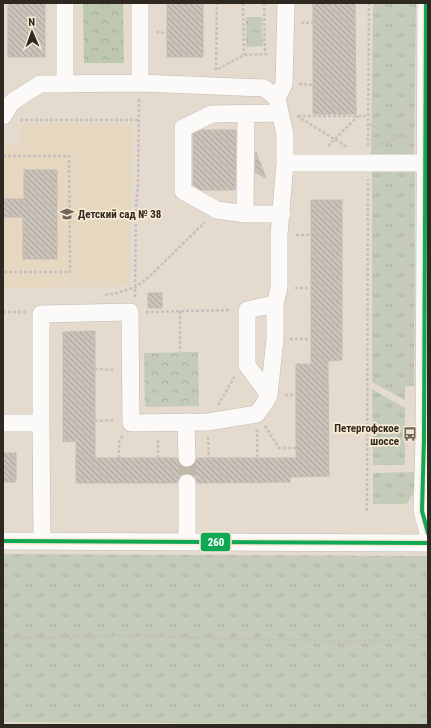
<svg xmlns="http://www.w3.org/2000/svg" width="431" height="728" font-family="'Roboto Condensed',sans-serif">
<defs>
<pattern id="grass-tufts" width="24" height="20" patternUnits="userSpaceOnUse"><rect width="24" height="20" fill="#c5cbb9"/><path d="M3 7l-1-3M5 7V3M7 7l1-3M15 17l-1-3M17 17v-4M19 17l1-3" fill="none" stroke="#aaae9f"/></pattern>
<pattern id="forest-crowns" width="20" height="18" patternUnits="userSpaceOnUse"><rect width="20" height="18" fill="#bec8b1"/><path d="M2 6a3 3 0 1 1 6 0M12 15a3 3 0 1 1 6 0" fill="none" stroke="#a4ac98"/></pattern>
<pattern id="park-crowns" width="20" height="18" patternUnits="userSpaceOnUse"><rect width="20" height="18" fill="#c5cbb9"/><path d="M2 6a3 3 0 1 1 6 0M12 15a3 3 0 1 1 6 0" fill="none" stroke="#aaae9f"/></pattern>
<pattern id="building-back-hatch" width="6" height="6" patternUnits="userSpaceOnUse"><rect width="6" height="6" fill="#cbc3ba"/><path d="M-1 5l2 2M0 0l6 6M5-1l2 2" fill="none" stroke="#a59e97"/></pattern>
</defs>
<rect width="100%" height="100%" fill="#e4dbce"/>
<path fill="#e5d7c0" d="M21 123H132L130 283 122 287 3 288V145H22Z"/>
<path fill="url(#grass-tufts)" d="M373 3H416L414 155 371 157Z
M415 169 414 386H405V400L372 382V170Z
M372 389 405 408V465H373Z
M414 472V492L407 504H373V473Z
M3 554 428 556V725L3 722Z"/>
<path fill="url(#forest-crowns)" d="M83 3H123L124 63H84Z"/>
<path fill="url(#park-crowns)" d="M246 17H262L263 46 246 47Z
M198 352 199 406 145 407 144 353Z"/>
<path fill="url(#building-back-hatch)" stroke="#c5bcb4" d="M8 3H45V57H8Z
M167 3H203V57H167Z
M313 3H355L356 114H313Z
M202 130H236L235 190H201L193 185V134Z
M256 152 266 178 255 172Z
M24 170H57V259H23V217H3V199H24Z
M311 200H342V360L328 361 329 476 290 477V482L197 483 196 478 192 475 187 473 182 474 179 478 177 483H76V441L63 442V332L95 331V458H177L179 464 183 467 187 468 193 466 196 463 197 458H296V364H311Z
M148 293H162V308H148Z
M3 453H16V482H3Z"/>
<g fill="none" stroke-linecap="round" stroke-linejoin="round">
<path stroke="#c0b7ab" stroke-width="17" stroke-dasharray="17 8" stroke-linecap="butt" d="M187 458V483"/>
<defs>
<path id="minor" d="M426 3 424 439 422 511 428 533
M140 83V3
M65 84V3
M280 113 212 114 183 128V191L217 210 245 214H282
M3 116 12 102 40 84 140 83 264 88 277 98
M285 163H428
M245 214 246 114
M269 395 247 365V310L275 304
M186 422 187 458
M3 423H41L42 541
M41 423V314L130 312 131 423 208 422 257 414 264 404 269 395 275 339V304L279 288V235L285 163V135L277 98 284 84 286 3
M187 483V542
M3 541 428 543"/>
</defs>
<use href="#minor" stroke="#c1bab0" stroke-width="18"/>
<path stroke="#c4c0bd" stroke-width="2.5" stroke-dasharray="3 2" stroke-linecap="butt" d="M243 3 244 55
M264 3 265 54
M301 23H313
M156 32 167 33
M218 69 244 55 270 54
M216 70 217 3
M299 84 313 85
M297 116 347 147
M298 116H368
M20 120H139
M368 124 396 137
M328 146 358 116
M368 146 369 3
M377 146 396 138 410 137
M3 156H69L70 272H3
M296 235H311
M295 288H311
M105 295 117 293 135 287 149 277 205 222
M135 297 136 206 138 187 139 98
M180 311V352
M3 312H26
M146 312 231 310
M290 339H311
M95 369 114 370
M285 395H296
M218 405 235 376
M95 421 114 420
M265 426 279 448H296
M257 429V458
M208 437 209 458
M119 458V442L123 435
M158 458V439
M367 511 368 179
M3 638 132 636 337 641 428 640"/>
<use href="#minor" stroke="#fbfaf8" stroke-width="17"/>
<defs>
<path id="bus-1" d="M426 3 424 439 422 511 428 533
M3 541 428 543"/>
</defs>
<use href="#bus-1" stroke="#f9ead3" stroke-width="7"/>
<use href="#bus-1" stroke="#10a855" stroke-width="4"/>
</g>
<defs>
<symbol id="school-bare" viewBox="-9 -9 18 18"><path d="M0-5L7-2L0 1L-7-2ZM-4 1L0 2.5L4 1V4Q0 6-4 4Z" fill="#6e675d" stroke="#f9ead3" stroke-width="2.5" paint-order="stroke"/></symbol>
<symbol id="bus-bare" viewBox="-9 -9 18 18"><path d="M-5-6H5V4H4V6H2V4H-2V6H-4V4H-5ZM-3.5-4V0h7V-4ZM-3.5 1.2v1.5H-2V1.2ZM2 1.2v1.5H3.5V1.2Z" fill="#6e675d" stroke="#f9ead3" stroke-width="2.5" paint-order="stroke"/></symbol>
</defs>
<g fill-rule="evenodd">
<use href="#school-bare" x="57" y="204" width="20" height="20"/>
<use href="#bus-bare" x="400" y="424" width="20" height="20"/>
</g>
<g text-anchor="middle" dominant-baseline="central" stroke-width="3.5" stroke-linejoin="round" paint-order="stroke">
<g font-size="11" font-weight="bold" fill="#2e2920" stroke="#f9ead3" text-anchor="start">
<text x="78" y="214">Детский сад № 38</text>
<text x="399" y="428" text-anchor="end">Петергофское<tspan x="399" dy="13">шоссе</tspan></text>
</g>
</g>
<rect stroke="#f9ead3" stroke-width="1.5" x="200" y="532" width="31" height="20" rx="4" fill="#10a855"/>
<g font-size="11" text-anchor="middle" font-weight="bold" fill="#fff">
<text x="216" y="546">260</text>
</g>
<rect width="431" height="728" fill="none" stroke="#2e2920" stroke-width="8"/>
<g transform="translate(32 32) rotate(358)" stroke="#f9ead3" stroke-width="3" paint-order="stroke">
<path d="M0-3L7 15L0 10L-7 15Z" fill="#2e2920"/>
<text y="-6" font-size="11" font-weight="bold" text-anchor="middle" fill="#2e2920">N</text>
</g>
</svg>
